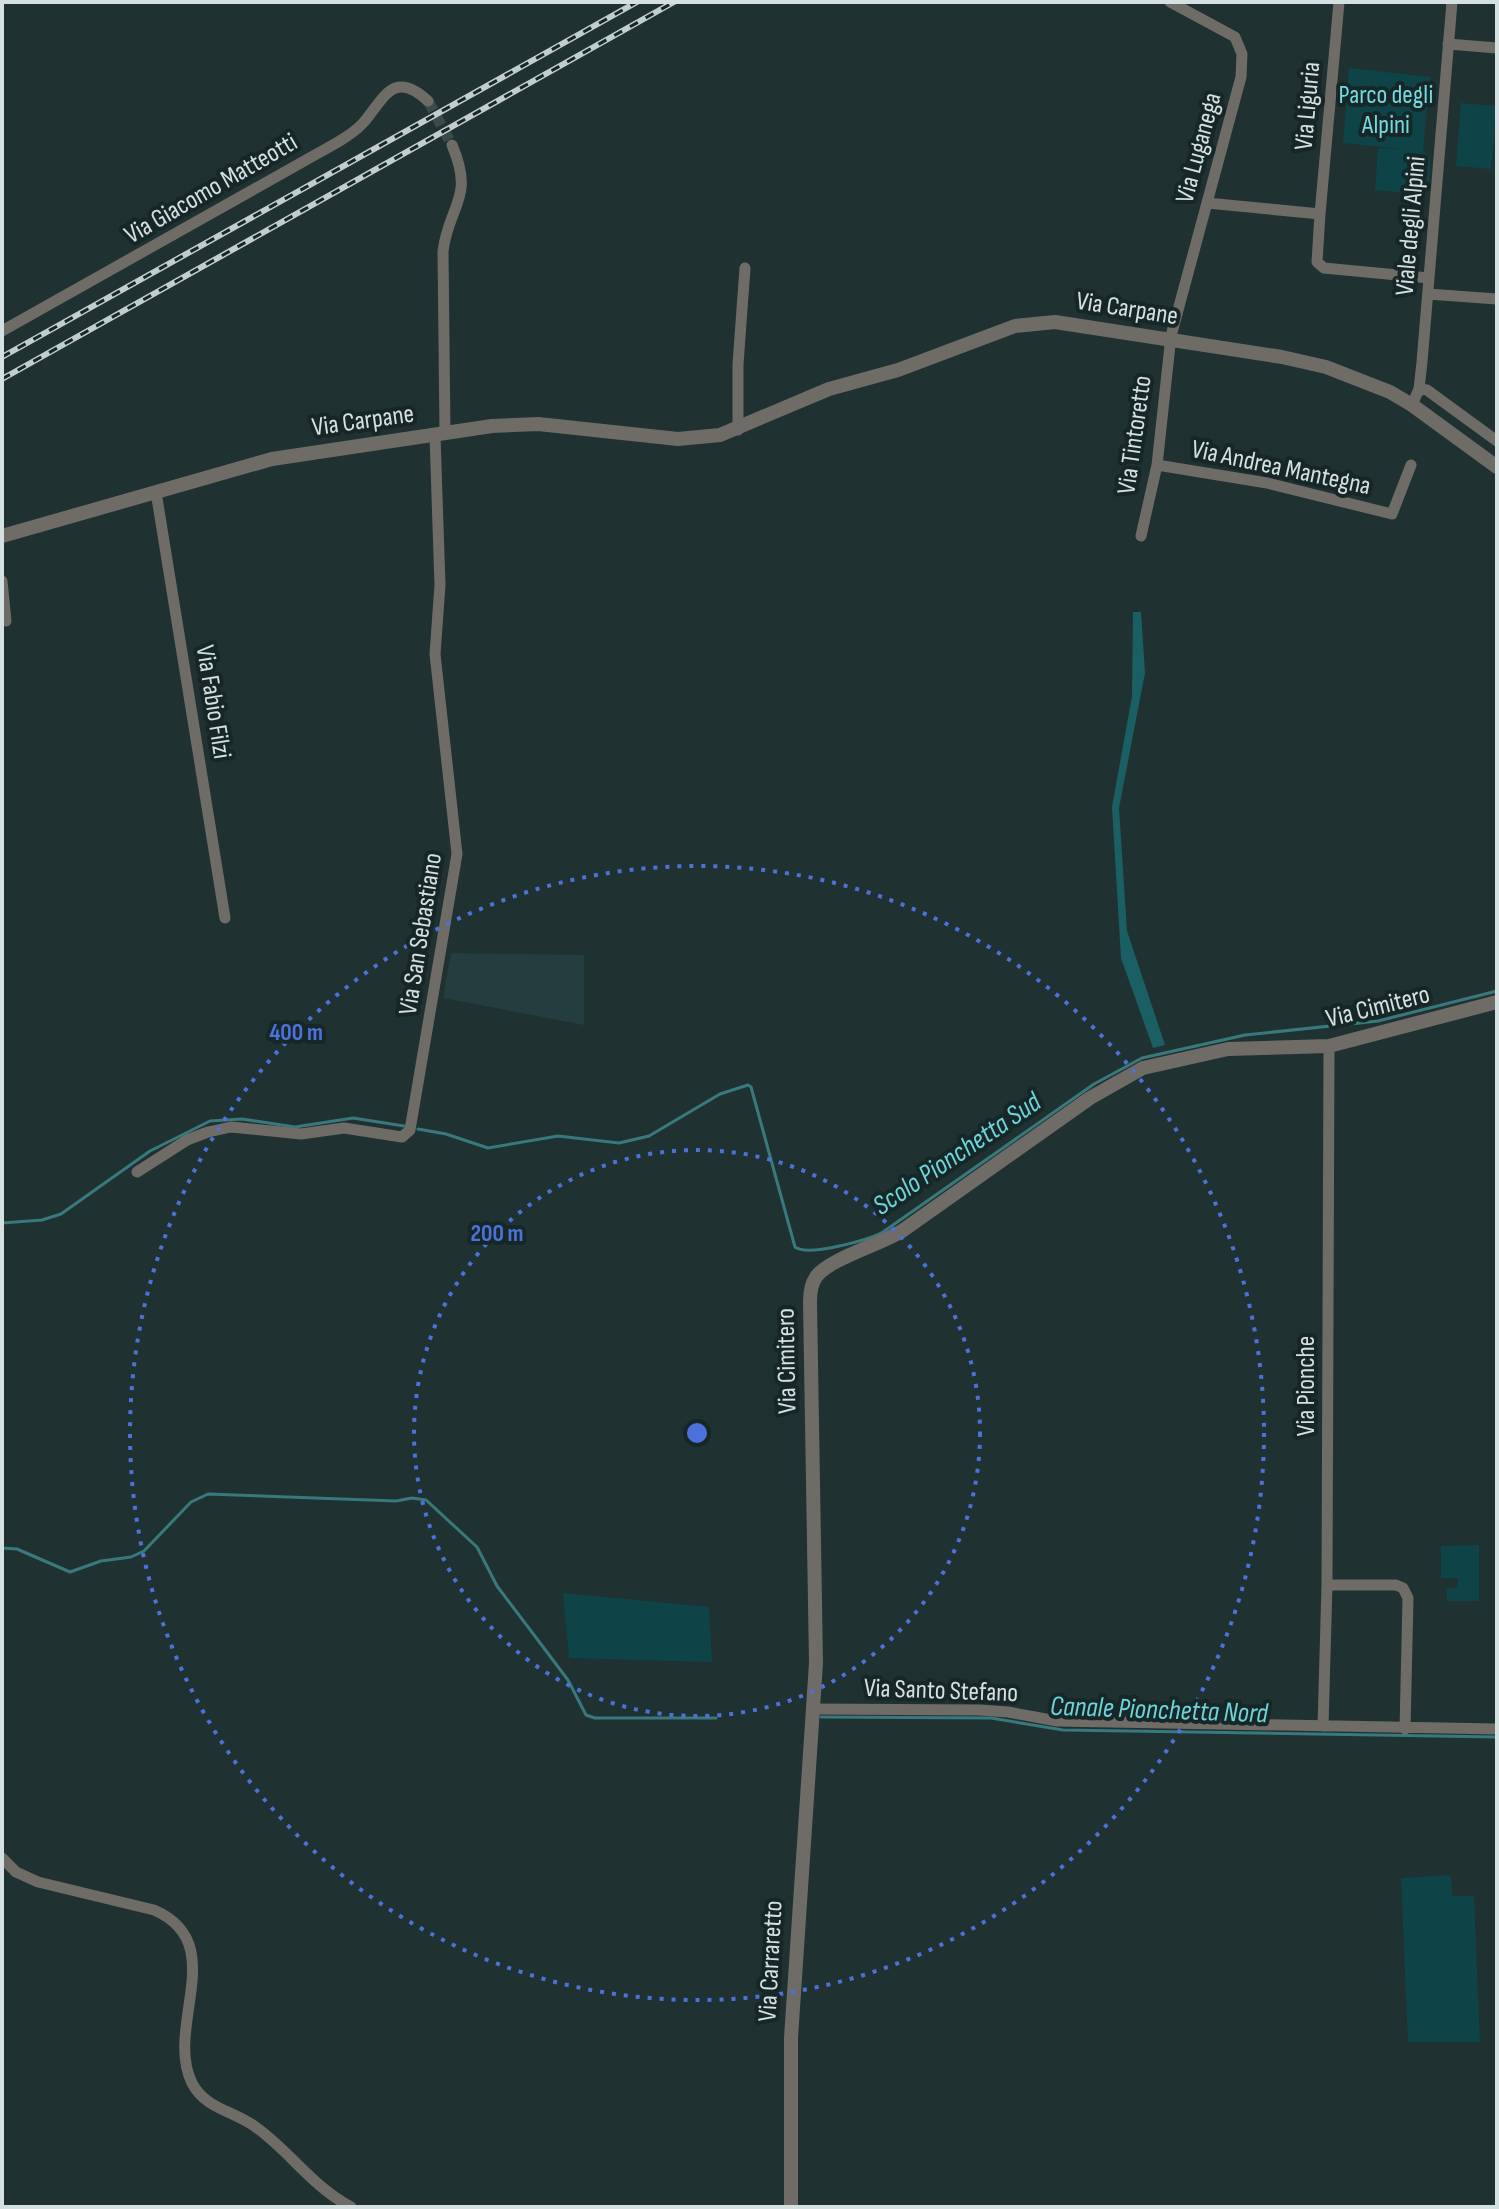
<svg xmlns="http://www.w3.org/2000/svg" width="1499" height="2209" font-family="'Sofia Sans Condensed',sans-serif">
<rect width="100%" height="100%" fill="#203132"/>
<path fill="#243d3f" d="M451 953 584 955V1025L443 998Z"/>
<path fill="#0e4448" d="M1349 68 1430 77 1423 151 1430 157C1430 168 1431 185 1425 195L1375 190 1378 148 1410 150 1343 143Z
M1461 103 1497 106 1491 169 1456 166Z
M1479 1545V1601H1447V1588H1457L1458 1578H1441V1546Z
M563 1593 709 1607 712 1662 569 1658Z
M1451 1875 1452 1896H1474L1480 2042H1408L1401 1878Z"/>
<path fill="#1a5f63" d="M1133 612H1141L1145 673 1119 808 1127 931 1165 1045 1153 1048 1121 958 1112 807 1132 696Z"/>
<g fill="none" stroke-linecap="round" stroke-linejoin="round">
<path stroke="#38797d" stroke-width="3" d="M418 1129 446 1134 488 1148 558 1136 619 1143 649 1136 720 1094 748 1085 751 1087 795 1247C808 1257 868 1240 883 1232L1094 1084 1142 1058 1245 1035 1378 1021 1497 991
M2 1223 42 1220 61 1214 150 1151 210 1121 242 1119 295 1127 353 1118 404 1126
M2 1548 17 1549 70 1572 101 1561 131 1557 144 1551 191 1502 208 1494 396 1501 412 1498 426 1500 477 1547 497 1586 568 1680 586 1715 595 1718H716
M821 1717 991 1718 1063 1730 1497 1737"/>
<path stroke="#3b4b4c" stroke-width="11" stroke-dasharray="11 5.5" stroke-linecap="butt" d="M428 101 452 145"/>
<path stroke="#6f6b66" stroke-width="11" d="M1448 44 1497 48
M1207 203 1320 214 1317 262 1324 268 1429 278
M1320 214 1339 2
M1428 294 1497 299
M2 331 338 142C348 136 357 130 364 122 384 98 394 69 428 101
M1419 389 1427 390 1497 441
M1412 405 1419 389 1422 362 1452 2
M738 430V364L745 268
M445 434 443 251C449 204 475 199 452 145
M1157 465 1267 483 1392 514 1411 465
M156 492 225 918
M1141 536 1157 465 1171 336 1241 77 1242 54 1235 37 1170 2
M2 581 6 621
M137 1172 187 1140 208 1132 231 1127 301 1134 344 1128 402 1137 410 1130 457 854 435 654 440 585 435 436
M1327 1585H1396L1403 1588 1408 1598 1405 1729
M815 1709 980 1710 1008 1712 1057 1721 1497 1729
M1323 1726 1327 1585 1329 1046
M2 1858 16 1872 38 1882 154 1910C231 1943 164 2027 192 2083 205 2109 235 2111 257 2128 290 2152 314 2188 351 2207"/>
<path stroke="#6f6b66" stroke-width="14" d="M2 536 272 459 492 426 538 424 678 439 720 435 829 389 898 370 1015 326 1055 322 1282 357 1326 367 1390 392 1412 405 1497 467
M791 2207V2038L816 1663 810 1302C810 1293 811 1284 816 1277 827 1260 881 1244 902 1231L1090 1098 1143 1068 1228 1049 1329 1046 1497 1002"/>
<defs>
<path id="rail" d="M2 357 637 2
M2 379 674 2"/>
</defs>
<use href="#rail" stroke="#c2cece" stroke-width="6"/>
<use href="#rail" stroke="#172728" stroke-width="3" stroke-dasharray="9" stroke-linecap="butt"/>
</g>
<g fill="none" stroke="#4b72da" stroke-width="4" stroke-dasharray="4 8">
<circle cx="697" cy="1433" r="283"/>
<circle cx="697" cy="1433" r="567"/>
</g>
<g text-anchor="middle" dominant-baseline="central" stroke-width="8" stroke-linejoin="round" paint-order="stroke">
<g font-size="26" fill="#73dae0" stroke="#172728">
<text x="1386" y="95">Parco degli<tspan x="1386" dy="30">Alpini</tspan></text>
</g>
<g font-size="26" fill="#d5e0e0" stroke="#172728">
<text transform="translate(1308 106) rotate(-85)">Via Liguria</text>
<text transform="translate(1199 148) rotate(-75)">Via Luganega</text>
<text transform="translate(211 189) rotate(-30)">Via Giacomo Matteotti</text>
<text transform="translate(1411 226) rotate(-85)">Viale degli Alpini</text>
<text transform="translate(1127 309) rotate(9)">Via Carpane</text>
<text transform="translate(363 421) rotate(-8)">Via Carpane</text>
<text transform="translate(1135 435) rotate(-82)">Via Tintoretto</text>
<text transform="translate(1281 468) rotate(12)">Via Andrea Mantegna</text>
<text transform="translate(213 702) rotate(81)">Via Fabio Filzi</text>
<text transform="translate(421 934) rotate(-81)">Via San Sebastiano</text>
<text transform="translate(1378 1007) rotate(-14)">Via Cimitero</text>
<text transform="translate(787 1361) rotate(-91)">Via Cimitero</text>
<text transform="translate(1306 1386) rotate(-90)">Via Pionche</text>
<text transform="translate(941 1691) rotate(2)">Via Santo Stefano</text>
<text transform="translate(771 1961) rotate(-87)">Via Carraretto</text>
</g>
<g font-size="28" font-style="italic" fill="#6dd4da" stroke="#172728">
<text transform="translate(957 1154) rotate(-34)">Scolo Pionchetta Sud</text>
<text transform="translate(1159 1710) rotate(2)">Canale Pionchetta Nord</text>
</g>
</g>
<circle cx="697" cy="1433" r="12" fill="#4b72da" stroke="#172728" stroke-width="4"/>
<g font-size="24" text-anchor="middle" font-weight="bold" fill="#4b72da" stroke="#172728" stroke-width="8" stroke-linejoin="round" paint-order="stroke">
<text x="296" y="1040">400 m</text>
<text x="497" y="1241">200 m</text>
</g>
<rect width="1499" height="2209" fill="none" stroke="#d5e0e0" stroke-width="8"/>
</svg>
